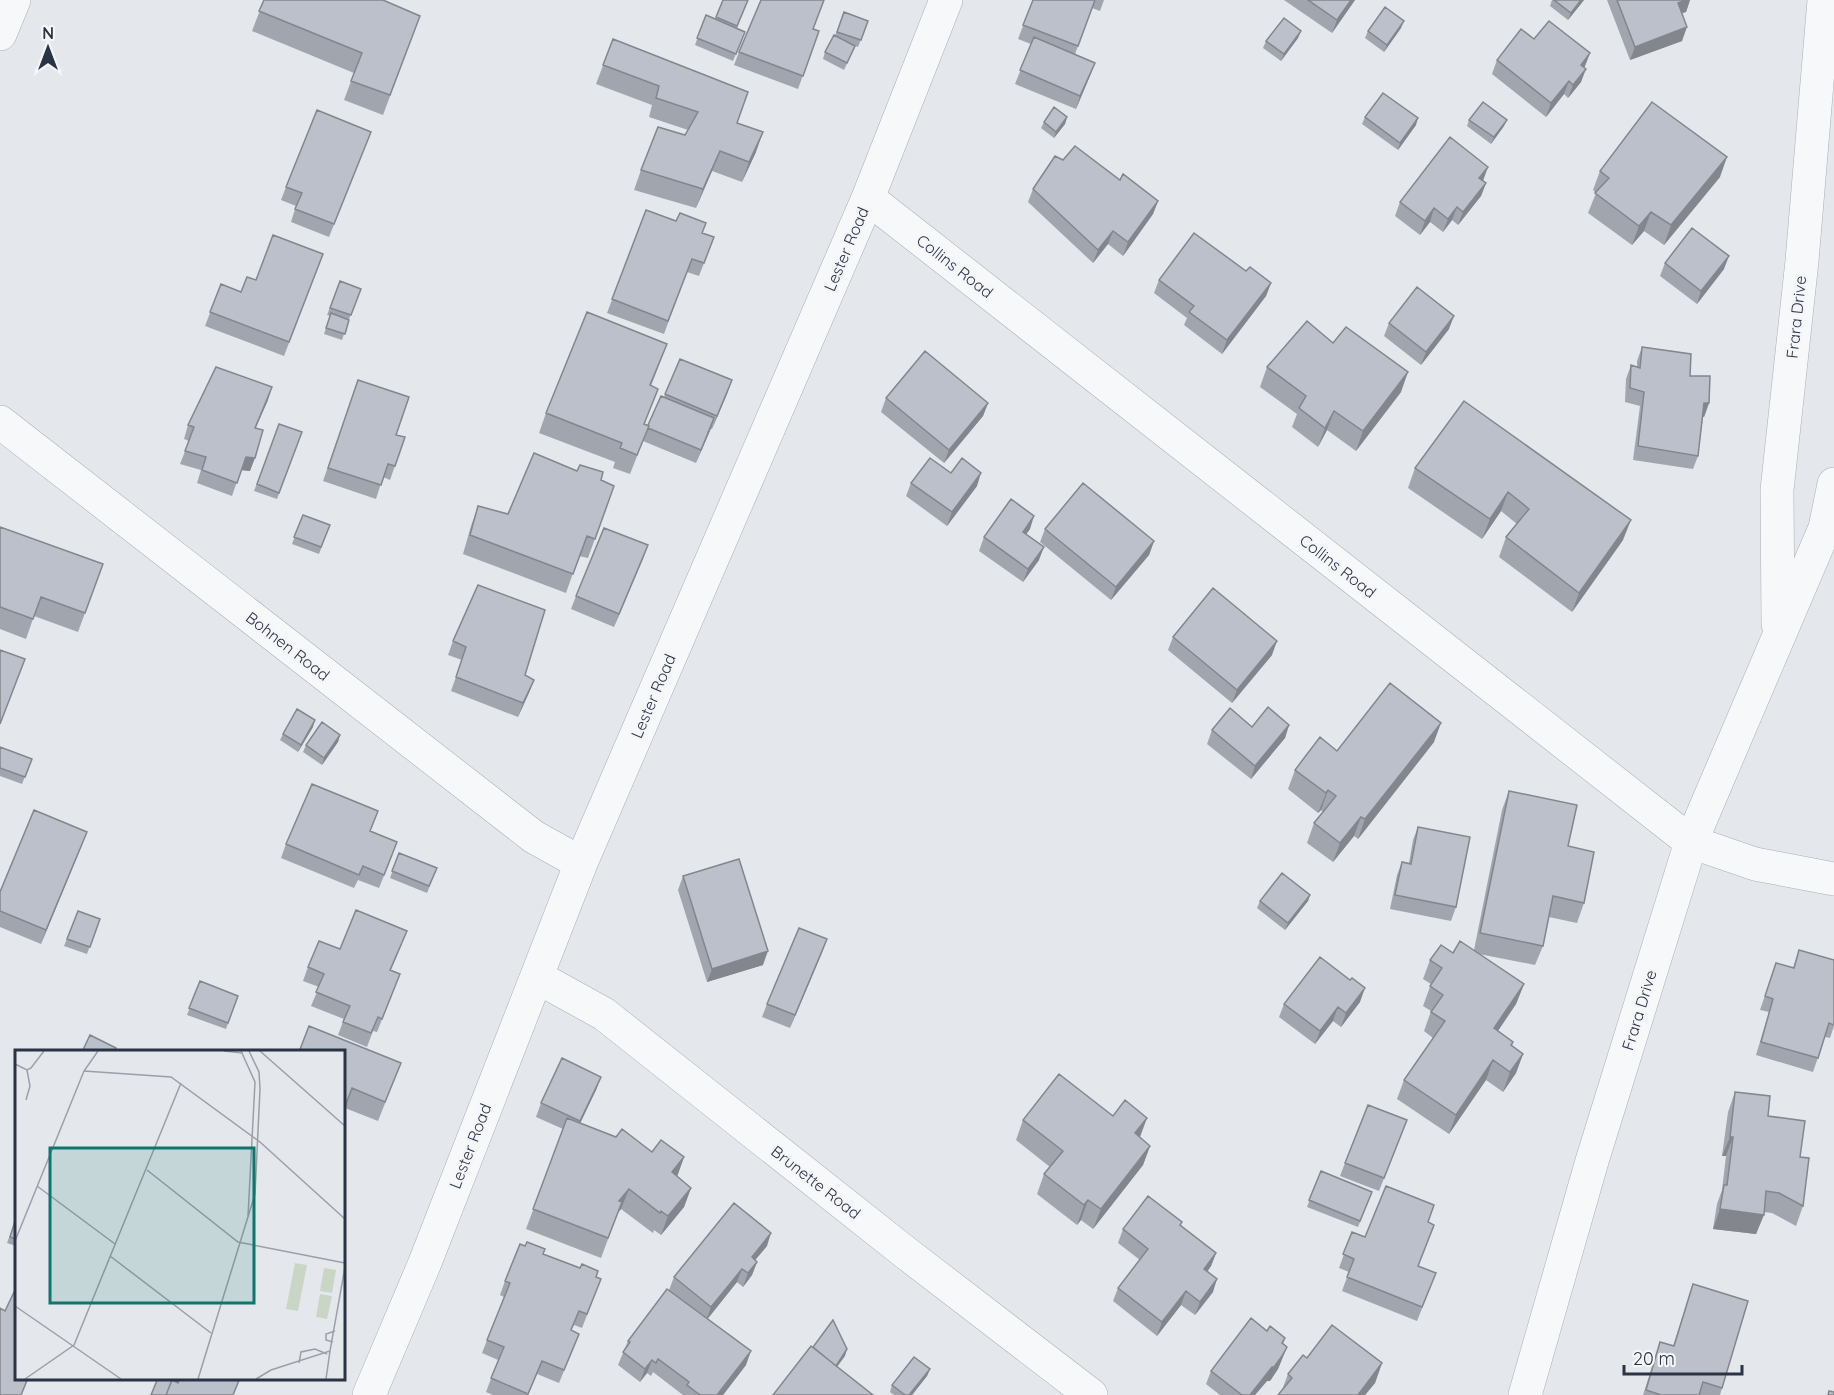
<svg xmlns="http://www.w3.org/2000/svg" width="1834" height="1395" font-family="Quicksand,sans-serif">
<rect width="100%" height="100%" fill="#e4e7ec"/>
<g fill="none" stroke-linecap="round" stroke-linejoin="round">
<defs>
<path id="minor" d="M0 34 14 0
M868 198 1691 842 1755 864 1834 879
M0 422 534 837 581 863
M1778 624 1777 490 1802 261 1824 0
M537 977 604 1014 906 1253 1091 1395
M369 1395 424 1265 581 863 868 198 946 0
M1525 1395 1592 1161 1691 842 1825 528 1834 484"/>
</defs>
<use href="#minor" stroke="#a9aeb7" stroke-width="34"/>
<use href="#minor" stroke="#f7f8fa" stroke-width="33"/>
</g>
<path fill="#a1a5ae" d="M264 0 420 16 383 115 344 100 354 73 252 31Z
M723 0H748L737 28 745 32 733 61 695 45 706 15 715 19Z
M1033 0H1104L1100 11 1092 8 1075 54 1095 63 1076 109 1015 84 1031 44 1018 39Z
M1284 0H1355L1332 33Z
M1552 0H1584L1568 20 1550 6Z
M1607 0H1690L1686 12 1682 13V41L1630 60Z
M844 12 868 21 858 47 855 46 844 70 823 59 825 52 835 36Z
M1401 28 1384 52 1365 38 1368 31Z
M814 29 819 31 798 89 734 65 739 52Z
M1301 31 1298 38 1281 61 1263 48 1266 41Z
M613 39 737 123 756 152 742 182 712 171 696 208 634 190 641 170 685 135 688 130 649 117 652 105 596 84Z
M1534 39 1590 53 1584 68 1581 82 1568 98 1564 94 1546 117 1492 74 1497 60Z
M1067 117 1065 124 1054 138 1041 128 1044 122Z
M1365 117 1416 125 1398 150 1362 124Z
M1469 120 1504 126 1491 144 1467 126Z
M371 132 329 237 291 222 296 206 281 200 286 187Z
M1063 160 1120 180 1158 201 1153 214 1123 256 1108 244 1093 263 1028 202 1033 189Z
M1600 171 1720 177 1664 245 1644 231 1632 245 1588 213 1596 193 1593 190Z
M1483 181 1486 183 1481 196 1458 225 1452 220 1443 232 1430 222 1420 235 1395 216 1400 202Z
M646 210 714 237 699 276 687 272 664 334 607 313Z
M323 254 284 356 205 326 221 284 241 292 256 280Z
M1665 263 1724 269 1697 304 1660 276Z
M1246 271 1271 283 1266 296 1222 354 1184 325 1187 318 1154 293 1159 280Z
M340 281 361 289 349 319 342 340 324 334 330 316 327 315Z
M1389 323 1449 329 1421 365 1384 336Z
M1333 343 1401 392 1356 451 1327 430 1318 447 1292 427 1297 414 1260 387 1267 367Z
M667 344 651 386 645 425H648L664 397 680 359 727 394 712 429H710L696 463 643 441 630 474 613 468 615 462 539 433 546 413Z
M1642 347 1690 376 1709 403 1704 417H1703L1698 456 1693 469 1633 460 1640 406 1625 402 1626 379 1631 365 1637 367V361Z
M358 380 396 435 405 437 390 480 383 477 376 499 323 481Z
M886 398 988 403 983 416 944 463 881 412Z
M268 400 255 428 250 471 241 470 232 496 197 483 201 470 180 464 189 441 184 439 188 425Z
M1464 401 1623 540 1572 612 1499 557 1506 537 1517 524 1501 511 1482 539 1408 488 1415 468Z
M279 424 302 432 277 499 254 491Z
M577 471 614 486 588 558 579 556 566 593 463 554 471 526 478 506 508 514Z
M951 473 977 486 947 526 906 496 911 483Z
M303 515 330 525 319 554 292 544Z
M0 527 103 564 78 632 34 616 26 639 0 629Z
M1030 529 1026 534 1039 560 1023 582 979 551 984 537Z
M1045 529 1154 541 1149 555 1111 600 1040 542Z
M648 545 614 627 571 609 576 596Z
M1173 637 1272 655 1232 703 1168 650Z
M453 641 534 680 518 717 451 691 462 660 448 655Z
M1289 725 1285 738 1251 779 1207 744 1212 730Z
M313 727 298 752 280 740 283 734Z
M340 735 338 742 322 765 303 752 306 745Z
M1434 742 1358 839 1354 836 1333 862 1307 843 1314 823 1323 812 1321 810 1318 813 1288 789 1295 770 1337 751Z
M0 747 32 759 22 784 0 776Z
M1509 791 1568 846 1584 903 1577 923 1549 917 1543 946 1535 965 1479 954 1524 984 1516 1004 1498 1031 1513 1042 1512 1046 1523 1054 1516 1073 1503 1092 1486 1080 1449 1134 1397 1099 1404 1080 1433 1038 1424 1031 1431 1011 1423 1006 1431 984 1423 979 1430 960 1453 953 1474 950 1502 810Z
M1418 827 1456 907 1451 921 1390 909 1397 875 1402 862 1409 863 1413 840Z
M370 831 392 856 379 888 358 880 354 888 281 858 286 844Z
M82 845 41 944 0 927V892Z
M399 853 437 868 427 893 390 878Z
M683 876 763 965 707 982 678 890Z
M1310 895 1308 901 1285 930 1257 908 1260 901Z
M78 911 100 919 87 954 64 946Z
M827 939 790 1028 762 1017 767 1004Z
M402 944 391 970 395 987 377 1032 373 1031 367 1047 338 1035 344 1019 311 1006 319 987 303 981 308 967 340 949Z
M1799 950 1834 960V1026L1830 1038 1825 1037 1813 1072 1756 1055 1769 1012 1760 1010 1776 963 1793 968Z
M200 981 238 996 226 1029 187 1015Z
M1360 1002 1341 1027 1333 1021 1315 1044 1279 1017 1284 1004Z
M344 1052 401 1063 378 1121 345 1108Z
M601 1077 596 1090 580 1123 652 1152 684 1157 677 1176 691 1188 684 1207 661 1235 654 1230 653 1233 621 1209 617 1214 601 1258 526 1229 563 1129 536 1117 541 1103Z
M1735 1092 1768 1116 1800 1157 1803 1206 1796 1226 1772 1213 1764 1212 1756 1234 1713 1229 1717 1204 1722 1190 1726 1156H1722L1728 1112Z
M1023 1120 1140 1138 1150 1146 1143 1165 1093 1229 1081 1220 1077 1225 1037 1194 1044 1174 1050 1167 1016 1140Z
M1407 1120 1379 1191 1340 1176 1345 1163Z
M1321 1171 1372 1192 1358 1227 1307 1207Z
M16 1218V1246L7 1243Z
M1428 1222 1419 1266 1431 1286 1417 1321 1342 1291 1349 1272 1339 1268 1352 1232 1365 1237Z
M1181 1226 1216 1253 1211 1266 1208 1271 1213 1292 1195 1315 1181 1305 1157 1336 1113 1301 1118 1288 1140 1260 1118 1243 1123 1229Z
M767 1246 755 1260 757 1262 752 1275 743 1287 737 1282 707 1319 746 1365 723 1395H683L653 1372 651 1376 647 1373 640 1382 618 1365 628 1341 669 1290 674 1277Z
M543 1254 596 1277V1292L582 1328 574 1325 571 1330 574 1347 559 1383 537 1374 528 1395H493L486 1392 498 1360 482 1353 504 1297 500 1295 505 1281Z
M1693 1284 1722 1388 1720 1395H1643L1660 1342 1673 1346Z
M1267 1331 1285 1338 1283 1344 1287 1347 1278 1369 1270 1381H1267L1255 1395H1220L1206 1384 1211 1371Z
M1307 1358 1382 1363 1375 1383 1365 1395H1278L1282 1390 1288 1374Z
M930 1369 927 1376 912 1395H894L890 1392 892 1385Z"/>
<path fill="#83868d" d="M1351 0H1355L1332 33 1337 20Z
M1581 0H1584L1568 20 1571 13Z
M1686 0H1690L1686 12 1673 16 1678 3Z
M1404 21 1401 28 1384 52 1387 45Z
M1687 27 1682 41 1630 60 1635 47Z
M1301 31 1298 38 1281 61 1284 54Z
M1590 53 1585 66 1576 78 1581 65Z
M1095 63 1090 76 1076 109 1080 96Z
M1586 69 1581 82 1568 98 1573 85Z
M1569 81 1564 94 1546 117 1551 103Z
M1067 117 1065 124 1054 138 1056 132Z
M1418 118 1416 125 1398 150 1400 143Z
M1507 120 1504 126 1491 144 1494 137Z
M763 132 756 152 742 182 749 162Z
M720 151 712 171 696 208 703 189Z
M1727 157 1720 177 1664 245 1671 225Z
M1488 167 1483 181 1479 178Z
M1486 183 1481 196 1458 225 1463 212Z
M1158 201 1153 214 1123 256 1128 242Z
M1457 207 1452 220 1443 232 1448 219Z
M1434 208 1430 222 1420 235 1425 221Z
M1651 212 1644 231 1632 245 1639 226Z
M1113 231 1108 244 1093 263 1098 250Z
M1729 256 1724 269 1697 304 1701 291Z
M1271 283 1266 296 1222 354 1227 340Z
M1454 316 1449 329 1421 365 1426 352Z
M1408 372 1401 392 1356 451 1363 431Z
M732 380 727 394 712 429 717 416Z
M272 387 268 400 250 441 255 428Z
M988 403 983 416 944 463 949 450Z
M1704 403H1709L1704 417 1699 416Z
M1334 411 1327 430 1318 447 1325 428Z
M714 418 710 431 696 463 701 450Z
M246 457 255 458 250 471 241 470Z
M981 473 977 486 947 526 952 512Z
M1508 492 1501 511 1482 539 1490 519Z
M1034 516 1030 529 1018 546 1023 532Z
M1631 520 1623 540 1572 612 1579 593Z
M1154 541 1149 555 1111 600 1116 587Z
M648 545 643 559 614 627 619 614Z
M1044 547 1039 560 1023 582 1028 569Z
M1277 641 1272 655 1232 703 1237 690Z
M534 680 529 693 518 717 523 703Z
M315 720 313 727 298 752 301 745Z
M1441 723 1434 742 1358 839 1365 819Z
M1289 725 1285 738 1251 779 1255 766Z
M340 735 338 742 322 765 324 758Z
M1328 790 1321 810 1318 813 1326 793Z
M1361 817 1354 836 1333 862 1340 843Z
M87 832 82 845 41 944 46 930Z
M1310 895 1308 901 1285 930 1288 923Z
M827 939 822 953 790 1028 795 1015Z
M768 951 763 965 707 982 712 969Z
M1524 984 1516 1004 1487 1047 1494 1028Z
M1365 988 1360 1002 1341 1027 1346 1013Z
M1338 1007 1333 1021 1315 1044 1320 1031Z
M1523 1054 1516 1073 1503 1092 1510 1072Z
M1493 1060 1486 1080 1449 1134 1456 1115Z
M601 1077 596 1090 575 1134 580 1121Z
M1147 1118 1140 1137 1127 1153 1135 1133Z
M1730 1137H1733L1726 1156H1722Z
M1150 1146 1143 1165 1093 1229 1101 1209Z
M684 1157 677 1177 672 1172Z
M691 1188 684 1207 661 1235 668 1216Z
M629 1189 621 1209 617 1214 601 1258 617 1215 619 1201Z
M1088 1200 1081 1220 1077 1225 1084 1205Z
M1720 1209 1764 1215 1756 1234 1713 1229Z
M771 1233 767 1246 747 1270 752 1257Z
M1216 1253 1211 1266 1199 1282 1204 1269Z
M757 1262 752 1275 743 1287 748 1273Z
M742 1269 737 1282 706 1321 711 1307Z
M1217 1279 1213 1292 1195 1315 1200 1302Z
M1186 1291 1181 1305 1157 1336 1162 1322Z
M1287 1347 1278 1369 1270 1381H1267L1255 1395H1250Z
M847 1349 845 1356 829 1378 832 1371Z
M751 1351 746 1365 723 1395H717Z
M652 1360 647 1373 640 1382 645 1369Z
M1382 1363 1375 1383 1365 1395H1358Z
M930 1369 927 1376 912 1395H909Z"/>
<path fill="#bbc0ca" stroke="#83868d" stroke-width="1.5" d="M264 0H383L420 16 390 95 351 81 362 53 259 11Z
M723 0H748L737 26 716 17Z
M761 0H824L813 29 819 31 803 76 739 52Z
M1033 0H1095L1078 46 1023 25Z
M1308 0H1351L1337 20Z
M1554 0H1581L1571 13Z
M1617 0H1686L1678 3 1687 27 1635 47Z
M1385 7 1404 21 1387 45 1368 31Z
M844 12 868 21 861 40 837 32Z
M706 15 745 32 736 54 697 38Z
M1284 18 1301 31 1284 54 1266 41Z
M1549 21 1590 53 1581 65 1586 69 1573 85 1569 81 1551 103 1497 60 1521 29 1534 39Z
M834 35 855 46 847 63 825 52Z
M1034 37 1095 63 1080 96 1020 70Z
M613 39 748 92 737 123 763 132 749 162 720 151 703 189 641 170 658 127 685 135 698 112 656 98 659 86 603 65Z
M1383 93 1418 118 1400 143 1365 117Z
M1483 102 1507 120 1494 137 1469 120Z
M1652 102 1727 157 1671 225 1651 212 1639 226 1595 193 1609 178 1600 171Z
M1054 107 1067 117 1056 132 1044 122Z
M317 110 371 132 334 224 295 209 302 193 286 187Z
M1450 137 1488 167 1479 178 1486 183 1463 212 1457 207 1448 219 1434 208 1425 221 1400 202Z
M1075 146 1120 180 1123 174 1158 201 1128 242 1113 231 1098 250 1033 189 1055 156 1063 160Z
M646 210 676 221 680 213 706 223 702 233 714 237 704 263 692 259 668 321 612 299Z
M1692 228 1729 256 1701 291 1665 263Z
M1194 233 1246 271 1250 267 1271 283 1227 340 1189 312 1194 306 1159 280Z
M273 235 323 254 289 342 210 312 221 284 241 292 247 277 256 280Z
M340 281 361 289 351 315 330 308Z
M1417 287 1454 316 1426 352 1389 323Z
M587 312 667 344 650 385 658 389 644 424 649 426 637 455 620 448 622 443 546 413Z
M331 313 349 320 345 334 326 328Z
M1307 321 1333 343 1346 327 1408 372 1363 431 1334 411 1325 428 1299 408 1306 396 1267 367Z
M1642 347 1691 354 1690 376H1710L1709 403H1704L1698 456 1638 446 1644 392 1630 388 1631 365 1640 368Z
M925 351 988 403 949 450 886 398Z
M680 359 732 380 717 416 665 394Z
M216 367 272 387 255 428 263 430 255 458 246 457 237 483 202 470 206 457 185 451 194 427 188 425Z
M358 380 409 397 396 435 405 437 395 466 388 464 381 485 328 468Z
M661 396 714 418 701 450 648 428 649 426 648 425Z
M1464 401 1631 520 1579 593 1506 537 1529 509 1508 492 1490 519 1415 468Z
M279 424 302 432 279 493 257 484Z
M534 453 577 471 580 465 603 472 601 480 614 486 595 539 587 536 573 574 470 535 478 506 508 514Z
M930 458 951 473 962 458 981 473 952 512 911 483Z
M1083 483 1154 541 1116 587 1045 529Z
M1011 499 1034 516 1023 532 1044 547 1028 569 984 537Z
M303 515 330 525 321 547 294 537Z
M0 527 103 564 85 613 41 597 33 619 0 607Z
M604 528 648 545 619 614 576 596Z
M478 585 545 610 525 675 534 680 523 703 456 677 466 647 453 641Z
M1213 588 1277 641 1237 690 1173 637Z
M0 650 25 659 0 724Z
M1390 683 1441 723 1365 819 1361 817 1340 843 1314 823 1336 796 1328 790 1326 793 1295 770 1320 737 1337 751Z
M1268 707 1289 725 1255 766 1212 730 1230 708 1252 727Z
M297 709 315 720 301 745 283 734Z
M322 722 340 735 324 758 306 745Z
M0 747 32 759 25 777 0 768Z
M312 784 378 811 370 831 397 842 384 875 363 866 359 875 286 844Z
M1509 791 1577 805 1568 846 1594 852 1584 903 1553 896 1543 946 1480 933Z
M34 810 87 832 46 930 0 911V892Z
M1418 827 1470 837 1456 907 1395 895 1402 862 1411 864Z
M399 853 437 868 429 886 392 871Z
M739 859 768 951 712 969 683 876Z
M1282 873 1310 895 1288 923 1260 901Z
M356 910 407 931 390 970 400 974 382 1019 378 1017 371 1033 343 1022 350 1006 316 992 324 974 308 967 319 941 340 949Z
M78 911 100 919 90 947 67 939Z
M799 928 827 939 795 1015 767 1004Z
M1460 941 1524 984 1494 1028 1513 1042 1511 1045 1523 1054 1510 1072 1493 1060 1456 1115 1404 1080 1445 1021 1431 1012 1443 995 1430 986 1442 968 1430 960 1441 945 1453 953Z
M1799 950 1834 960V1025L1829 1023 1818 1058 1761 1042 1773 999 1765 996 1776 963 1794 968Z
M1320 957 1350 980 1352 978 1365 988 1346 1013 1338 1007 1320 1031 1284 1004Z
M200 981 238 996 228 1023 189 1008Z
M309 1026 401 1063 385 1102 352 1088 344 1109V1052H299Z
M90 1035 116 1048 115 1052H82Z
M562 1058 601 1077 580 1121 541 1103Z
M1059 1074 1113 1116 1125 1100 1147 1118 1135 1133 1150 1146 1101 1209 1088 1200 1084 1205 1044 1174 1063 1151 1023 1120Z
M1735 1092 1770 1096 1768 1116 1805 1121 1800 1157 1809 1158 1803 1206 1779 1193 1766 1191 1764 1215 1720 1209 1724 1185H1727L1733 1137H1730Z
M1368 1105 1407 1120 1384 1178 1345 1163Z
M567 1118 616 1137 622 1129 652 1152 661 1140 684 1157 672 1172 691 1188 668 1216 661 1211 660 1213 629 1189 619 1201 622 1202 608 1238 533 1209Z
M1321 1171 1372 1192 1360 1221 1309 1200Z
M1386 1186 1434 1205 1428 1222 1434 1225 1418 1266 1436 1273 1422 1307 1347 1277 1354 1259 1343 1254 1352 1232 1365 1237Z
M1148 1196 1182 1222 1180 1225 1216 1253 1204 1269 1217 1279 1200 1302 1186 1291 1162 1322 1118 1288 1148 1249 1123 1229Z
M734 1203 771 1233 752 1257 757 1262 748 1273 742 1269 711 1307 674 1277Z
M16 1218V1239L10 1237Z
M527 1242 545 1249 543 1254 580 1268 582 1264 598 1271 596 1277 601 1279 587 1314 579 1311 571 1330 579 1334 564 1370 542 1361 528 1394 491 1378 504 1347 487 1340 510 1283 505 1281 520 1244 525 1246Z
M1693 1284 1748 1301 1722 1388 1703 1382 1699 1395H1661L1646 1390 1660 1342 1674 1346Z
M667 1289 751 1351 717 1395H700L687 1385 689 1382 658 1359 656 1363 652 1360 645 1369 623 1352 630 1342 628 1341Z
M15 1290 16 1291V1378H28L21 1395H0V1308L5 1311Z
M1251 1318 1267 1331 1270 1326 1285 1338 1282 1343 1287 1347 1282 1356 1274 1367H1272L1250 1395H1242L1211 1371Z
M833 1320 847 1349 836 1366 813 1347Z
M1332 1325 1382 1363 1358 1395H1278L1292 1378 1288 1374 1303 1355 1307 1358Z
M811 1346 873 1395H773Z
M914 1357 930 1369 909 1395H905L892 1385Z
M158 1378H168L178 1382 172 1380 166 1395H151Z
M180 1378H240L233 1395H166L172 1380 178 1383Z
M1829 1391 1834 1392V1395H1828Z"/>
<g text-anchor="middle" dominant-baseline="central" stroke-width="5" stroke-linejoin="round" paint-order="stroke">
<g font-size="16" fill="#2b3445" stroke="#f4f6f9">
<text transform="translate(846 249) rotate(-67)">Lester Road</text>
<text transform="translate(955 266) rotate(38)">Collins Road</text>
<text transform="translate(1796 317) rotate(-84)">Frara Drive</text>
<text transform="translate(1338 566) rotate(38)">Collins Road</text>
<text transform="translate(288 646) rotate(38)">Bohnen Road</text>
<text transform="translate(653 696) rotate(-67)">Lester Road</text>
<text transform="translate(1639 1010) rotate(-73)">Frara Drive</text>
<text transform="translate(470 1146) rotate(-69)">Lester Road</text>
<text transform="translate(816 1182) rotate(38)">Brunette Road</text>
</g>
</g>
<g transform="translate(15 1050)">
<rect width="330" height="330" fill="#e4e7ec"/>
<path d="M280 213 292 215 283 261 271 259ZM309 218 321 220 317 243 305 241ZM305 244 317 246 312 269 301 267Z" fill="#c9d6c5"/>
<path fill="none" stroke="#9a9fa9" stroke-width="1.5" d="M209 1 228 3M226 1 240 32 233 166M245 1 330 76M0 14 12 20 16 18 29 1M69 21 156 27 245 92 330 169M11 50 15 36 12 20M132 120 223 192 330 213M22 136 100 194M0 191 69 21 83 1M95 206 196 283M0 256 106 329M318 292 311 290V284L320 281M284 313 286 302 300 299 312 304M10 329 59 295 166 33M183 329 240 144 245 39 244 22 234 1M241 329 256 320 315 301 330 217M311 329 315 301"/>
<path fill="#0f766e" fill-opacity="0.15" stroke="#0f766e" stroke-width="3" d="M35 98H239V253H35Z"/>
<rect width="330" height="330" fill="none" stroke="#2b3445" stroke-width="3"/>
</g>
<g transform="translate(48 48)" stroke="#f4f6f9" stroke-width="4.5" paint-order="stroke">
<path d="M0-4.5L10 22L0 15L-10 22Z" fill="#2b3445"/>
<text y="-9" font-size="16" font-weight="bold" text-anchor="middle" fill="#2b3445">N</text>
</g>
<path d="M1624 1365v9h118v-9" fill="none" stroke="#2b3445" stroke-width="3"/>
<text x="1633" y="1365" font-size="18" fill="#2b3445" stroke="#f4f6f9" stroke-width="4.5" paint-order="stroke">20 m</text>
</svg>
